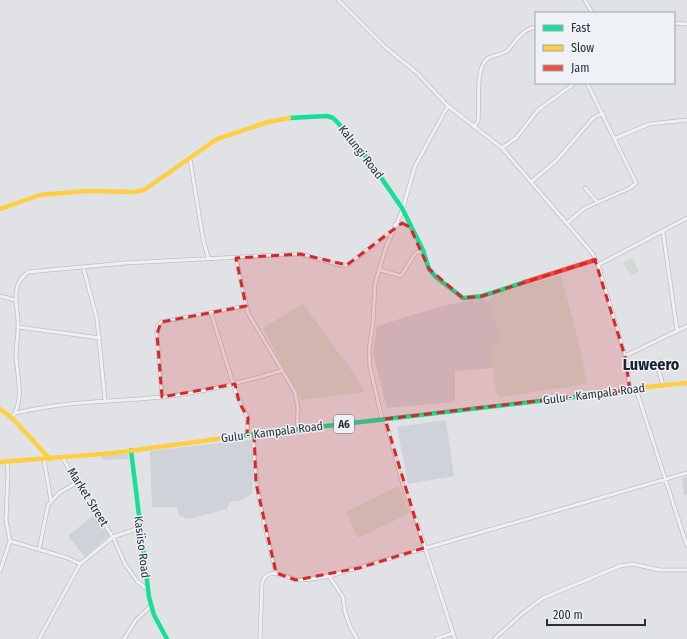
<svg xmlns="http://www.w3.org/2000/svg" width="687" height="639" font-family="'Fira Sans Condensed',sans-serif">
<rect width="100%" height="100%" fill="#e0e2e5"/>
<path fill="#cfd2d8" d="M481 298 489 301 498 330 505 342 491 346 493 368 455 371V402L387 408 373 354 377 326 438 307Z
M446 420 454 476 408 484 397 427Z
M255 439 252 494 239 501 230 502 227 509 189 519 179 516 177 507H152L150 451Z
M128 454 129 459 103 460 102 456Z
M687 477V495H684L682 478Z
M95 514 109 534V536L85 557 68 536Z"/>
<path fill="#d1d9d1" d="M632 258 639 271 631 276 623 263Z
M561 275 582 356 587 384 500 397 496 393 491 346 504 342 498 330 489 301 492 295Z
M303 304 355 375 365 392 301 400 263 328Z
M398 486 410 513 358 538 346 512Z"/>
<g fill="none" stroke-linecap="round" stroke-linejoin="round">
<defs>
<path id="street" d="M338 0 385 47 417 73 448 106 502 148 593 254 598 265 625 356 630 390
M585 0 592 13
M674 23 687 24
M474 127 478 121C480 106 475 71 486 60 492 54 502 56 508 50 518 39 521 30 536 27
M616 138 649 124 687 120
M502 148 516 138 538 110 575 83
M190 159 203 239 208 257
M531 182 556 161 593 118 603 113
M585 188 597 202
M567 223 585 208 630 188 636 183 587 83
M395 225 402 223 410 227
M663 232 677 330
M236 258 248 313 295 392 298 408 297 430
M598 265 687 218
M83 267 97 319 105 400
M380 270 401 276 415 254 418 252H424
M0 296 15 300
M211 313 236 393 248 418 247 435
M18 327 100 338
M625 356 687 326
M660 361 658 368 663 385
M636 389 687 546
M162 397 157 334V328L161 322 246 306
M16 413C64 401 113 402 162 397 202 393 242 382 281 371
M12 418C25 399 17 376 16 355 16 346 18 336 18 327 19 306 8 288 28 272L125 263 300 254 344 266 349 264 392 231
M382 419 370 367 369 350 373 323 375 284 386 247 402 211 415 166 448 106
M385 419 403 485 416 520 455 639
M254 434C253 482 265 527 276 573
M63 458 76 483 113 537 125 564 137 581 147 589
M44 459 51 501
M10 541 68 558 80 564
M39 550 48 505 59 493 76 483
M0 571 10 541 6 520 8 472 7 463
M329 576 343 597 345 612 350 626 357 639
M39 639 80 564 113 537 139 528
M124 639 136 620 151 606
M260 639 262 583C267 564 288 579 300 580 310 580 319 578 329 576L687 473
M436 639 453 633
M494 639 523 613 543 598 620 566 632 564 660 570H687"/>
</defs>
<use href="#street" stroke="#bec0c3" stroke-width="4.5"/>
<use href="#street" stroke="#f0f0f2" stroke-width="3"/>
<path stroke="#16e098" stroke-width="4.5" d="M289 118 327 116 333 118 339 124 371 163 402 208 423 250 429 269 436 277 463 298 482 296 525 282
M232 437 583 396
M131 450 149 597 154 615 167 639"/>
<path stroke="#ffcf43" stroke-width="4.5" d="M0 209 40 195 86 191 134 192 144 190 217 139 268 122 289 118
M583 396 596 392 687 383
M0 409 12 418 50 459
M0 462 114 453 232 437"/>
<path stroke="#f24e42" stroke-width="4.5" d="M525 282 595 260"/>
</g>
<path fill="#d62828" fill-opacity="0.2" stroke="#d62828" stroke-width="3" stroke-dasharray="8 5" stroke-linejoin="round" d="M402 223 410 227 429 269 463 298 482 296 595 260 625 356 630 390 385 419 424 548 359 568 296 580 276 573 256 483 254 434 247 435 248 418 239 402 235 384 162 397 157 334 161 322 246 306 236 258 300 254 347 265Z"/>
<g text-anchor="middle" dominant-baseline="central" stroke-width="3" stroke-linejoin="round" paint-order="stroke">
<rect fill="#eef1f5" stroke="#636b75" stroke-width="1" x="334" y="415" width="20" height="18" rx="3"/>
<g font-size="11" font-weight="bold" fill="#28313e">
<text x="344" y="424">A6</text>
</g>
<g font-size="12" fill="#28313e" stroke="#eef1f5">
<text transform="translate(361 152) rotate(52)">Kalungi Road</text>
<text transform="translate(594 394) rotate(-7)">Gulu - Kampala Road</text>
<text transform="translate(272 432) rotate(-7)">Gulu - Kampala Road</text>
<text transform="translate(88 497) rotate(58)">Market Street</text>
<text transform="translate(142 547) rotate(83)">Kasiiso Road</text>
</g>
<g font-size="16" font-weight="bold" fill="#1a222f" stroke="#eef1f5">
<text x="651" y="364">Luweero</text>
</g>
</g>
<rect x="535" y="12" width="140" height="72" fill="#eef1f5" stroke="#9fa4ac"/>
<rect x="543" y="25" width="20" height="6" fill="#16e098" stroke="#9fa4ac"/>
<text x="571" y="32" font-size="12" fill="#28313e">Fast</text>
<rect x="543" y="45" width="20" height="6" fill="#ffcf43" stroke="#9fa4ac"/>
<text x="571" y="52" font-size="12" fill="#28313e">Slow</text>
<rect x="543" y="65" width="20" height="6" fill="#f24e42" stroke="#9fa4ac"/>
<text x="571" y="72" font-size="12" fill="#28313e">Jam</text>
<path d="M547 619v6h98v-6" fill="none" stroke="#28313e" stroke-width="2"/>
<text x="553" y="619" font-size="12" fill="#28313e" stroke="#eef1f5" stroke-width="3" paint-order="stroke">200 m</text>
</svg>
